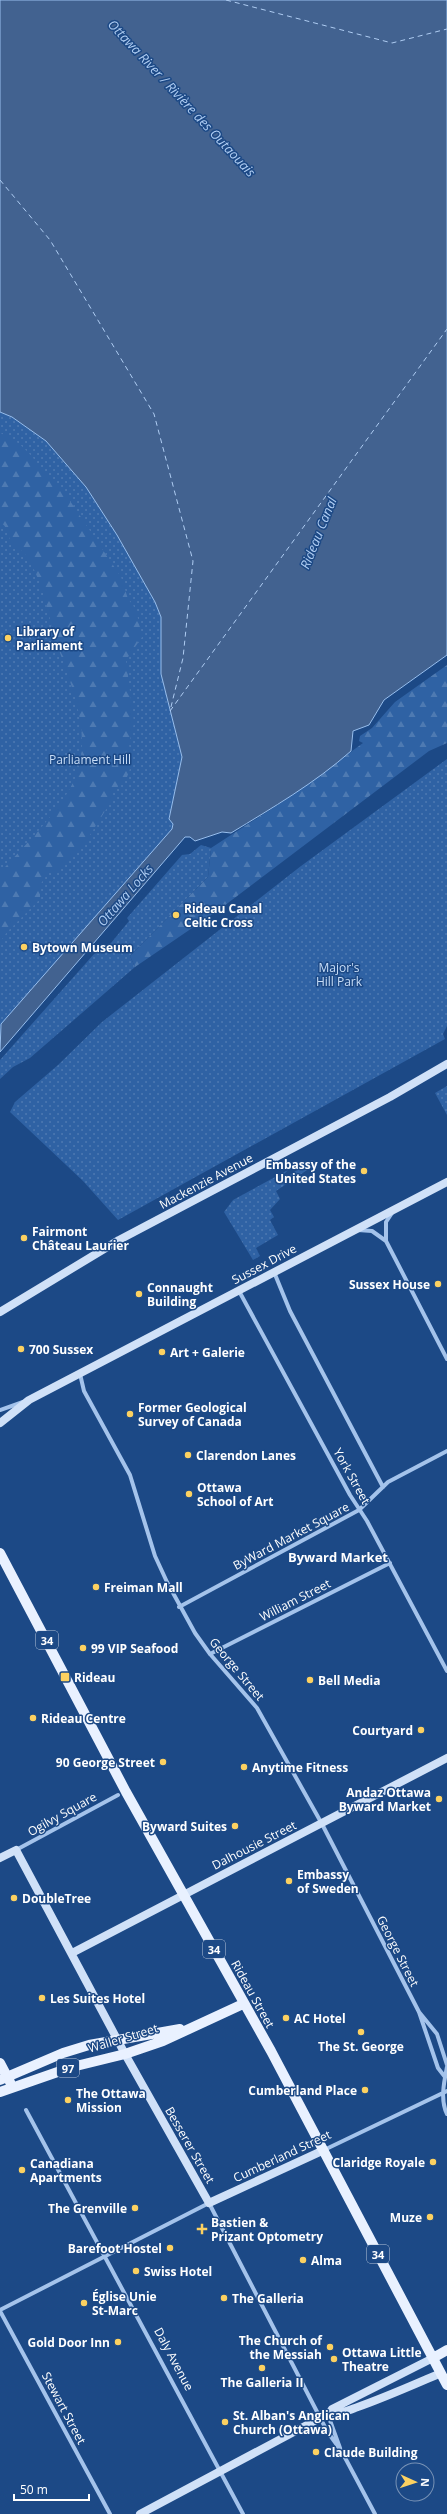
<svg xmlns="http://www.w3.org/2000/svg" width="447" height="2514" font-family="'Open Sans',sans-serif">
<defs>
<pattern id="grass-dots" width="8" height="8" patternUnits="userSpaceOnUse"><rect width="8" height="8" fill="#2f62a4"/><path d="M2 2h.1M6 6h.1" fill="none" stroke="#4e7ab2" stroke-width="1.8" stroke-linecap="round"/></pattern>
<pattern id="forest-firs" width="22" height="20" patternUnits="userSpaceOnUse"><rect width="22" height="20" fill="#2f62a4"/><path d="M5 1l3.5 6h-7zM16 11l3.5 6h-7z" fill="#4e7ab2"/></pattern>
</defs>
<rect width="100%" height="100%" fill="#1c4986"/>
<path fill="url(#grass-dots)" d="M0 412 12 417 46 441 86 487 117 535 155 602 161 616V674L182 757 169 819 173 824 172 829 0 1027Z
M447 759V1026L443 1034 445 1039 118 1220 83 1181 10 1112 15 1102 58 1065 102 1022 301 866Z
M201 845 211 848 208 877 130 956 135 967 30 1058 13 1067 0 1079V1060L94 954 111 943 129 921 127 918 182 855 190 854Z
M447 1086V1115L435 1093Z
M311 1160 319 1162 276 1191 280 1199 270 1210 274 1217 270 1220 278 1235 256 1248 260 1256 253 1260 224 1212 233 1200 288 1170 283 1175 287 1177Z"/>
<path fill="url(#forest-firs)" d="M0 433C30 443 43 477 66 495L121 577 128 599 136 609 142 637 126 660 134 723 129 744 131 766 127 777 113 792 112 800 88 838 65 865 56 872 48 873 40 885V899L7 932 0 942V873C24 845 70 803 79 767 90 722 68 679 55 638 49 616 45 594 36 574 33 567 28 558 24 553 20 549 15 547 12 543 7 536 9 526 0 523Z
M447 665V743L429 751 220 909 135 967 130 956 208 877 211 848 282 802 363 743 359 741 360 736 372 728 395 702Z"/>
<path fill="#426290" stroke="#97beed" d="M0 0H447V655L384 700 369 725 353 731 351 751C315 783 272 808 231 833L222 832 195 841 190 837H185L0 1052 1 1024 172 829 173 824 169 819 182 757 161 674V617L155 602 117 535 86 487 46 441 12 417 0 412Z"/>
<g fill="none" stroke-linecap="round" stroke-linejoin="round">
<path stroke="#afcdf3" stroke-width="1" stroke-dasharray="5 4" stroke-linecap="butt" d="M226 0 392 43 447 29
M0 180 50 240 154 414 193 561 183 658 170 711 447 329"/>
<path stroke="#a4c3eb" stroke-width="4" d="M358 1230 372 1231 386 1241 447 1359
M386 1241V1222L392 1213
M274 1272 290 1311 383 1487
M239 1291 350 1495 367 1521 447 1671
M80 1374 84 1391 130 1475 155 1556 167 1582 195 1633 210 1654 257 1708 322 1824 419 2012 438 2068 445 2077
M0 1410 23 1402
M179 1607 359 1510 388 1482 447 1451
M210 1654 390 1563
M16 1850 118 1795
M419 2012 437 2034 447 2065
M447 2067C444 2082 440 2100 447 2114
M26 2110 243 2514
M324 2150 447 2091
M0 2310 209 2203 327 2431 342 2452 375 2514
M0 2311 110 2514
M328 2415 340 2448"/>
<path stroke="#d0e1f8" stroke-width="8" d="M0 1312 119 1240 390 1097 447 1064
M0 1423 29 1400 447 1182
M0 1858 16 1850 125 2054 209 2203 324 2150
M72 1953 447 1758
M328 2415 332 2409 433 2358
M140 2514 320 2418C331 2414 344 2413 355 2408 384 2398 413 2385 441 2373"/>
<path stroke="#e9f1ff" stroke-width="10" d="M0 1553 126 1792 271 2051 447 2385
M0 2063 10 2082
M0 2080 63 2053 89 2045 180 2029
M0 2092 72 2067 125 2054 163 2041 243 2004
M433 2358 447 2350"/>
</g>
<g fill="#fcd161" stroke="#1c4986" stroke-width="1.5">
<circle cx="8" cy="638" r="4"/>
<circle cx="176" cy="915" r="4"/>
<circle cx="24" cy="947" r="4"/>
<circle cx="364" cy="1171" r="4"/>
<circle cx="24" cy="1238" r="4"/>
<circle cx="438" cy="1284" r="4"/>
<circle cx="139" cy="1294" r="4"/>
<circle cx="21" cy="1349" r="4"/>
<circle cx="162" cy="1352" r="4"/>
<circle cx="130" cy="1414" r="4"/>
<circle cx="188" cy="1455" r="4"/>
<circle cx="189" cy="1494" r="4"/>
<circle cx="96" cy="1587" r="4"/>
<circle cx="83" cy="1648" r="4"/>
<rect x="60" y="1672" width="10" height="10" rx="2"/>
<circle cx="310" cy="1680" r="4"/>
<circle cx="33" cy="1718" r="4"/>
<circle cx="421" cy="1730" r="4"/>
<circle cx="163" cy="1762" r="4"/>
<circle cx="244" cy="1767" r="4"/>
<circle cx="439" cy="1799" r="4"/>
<circle cx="235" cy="1826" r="4"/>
<circle cx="289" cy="1881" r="4"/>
<circle cx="14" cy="1898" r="4"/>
<circle cx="42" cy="1998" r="4"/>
<circle cx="286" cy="2018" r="4"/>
<circle cx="361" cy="2032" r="4"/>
<circle cx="365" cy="2090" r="4"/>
<circle cx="68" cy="2100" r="4"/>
<circle cx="433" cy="2162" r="4"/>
<circle cx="22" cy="2170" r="4"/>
<circle cx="135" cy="2208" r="4"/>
<circle cx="430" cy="2217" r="4"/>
<path d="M200 2223h4v4h4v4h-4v4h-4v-4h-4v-4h4z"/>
<circle cx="170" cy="2248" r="4"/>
<circle cx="303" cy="2260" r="4"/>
<circle cx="136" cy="2271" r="4"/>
<circle cx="224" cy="2298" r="4"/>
<circle cx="84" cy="2303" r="4"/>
<circle cx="118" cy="2342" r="4"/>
<circle cx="330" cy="2347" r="4"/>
<circle cx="334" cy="2359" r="4"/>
<circle cx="262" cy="2368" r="4"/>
<circle cx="225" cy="2422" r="4"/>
<circle cx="316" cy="2452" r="4"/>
</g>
<g text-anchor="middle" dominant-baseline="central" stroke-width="3" stroke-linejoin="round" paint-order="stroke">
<g fill="#1c4986" stroke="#bbc8db" stroke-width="1">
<rect x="36" y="1631" width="22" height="18" rx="3"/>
<rect x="203" y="1940" width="22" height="18" rx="3"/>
<rect x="57" y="2059" width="22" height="18" rx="3"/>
<rect x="367" y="2245" width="22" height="18" rx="3"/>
</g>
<g font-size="11" font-weight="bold" fill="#fff">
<text x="47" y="1640">34</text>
<text x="214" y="1949">34</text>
<text x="68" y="2068">97</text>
<text x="378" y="2254">34</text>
</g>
<g font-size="12" font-weight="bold" fill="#fff" stroke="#1c4986" text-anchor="start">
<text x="16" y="631">Library of<tspan x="16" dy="14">Parliament</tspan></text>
<text x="184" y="908">Rideau Canal<tspan x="184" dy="14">Celtic Cross</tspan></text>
<text x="32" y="947">Bytown Museum</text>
<text x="356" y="1164" text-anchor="end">Embassy of the<tspan x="356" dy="14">United States</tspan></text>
<text x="32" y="1231">Fairmont<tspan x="32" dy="14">Château Laurier</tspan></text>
<text x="430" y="1284" text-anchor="end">Sussex House</text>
<text x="147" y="1287">Connaught<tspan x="147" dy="14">Building</tspan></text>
<text x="29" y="1349">700 Sussex</text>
<text x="170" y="1352">Art + Galerie</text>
<text x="138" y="1407">Former Geological<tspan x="138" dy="14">Survey of Canada</tspan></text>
<text x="196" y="1455">Clarendon Lanes</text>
<text x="197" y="1487">Ottawa<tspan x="197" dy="14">School of Art</tspan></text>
<text x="104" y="1587">Freiman Mall</text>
<text x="91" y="1648">99 VIP Seafood</text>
<text x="74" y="1677">Rideau</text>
<text x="318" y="1680">Bell Media</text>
<text x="41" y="1718">Rideau Centre</text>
<text x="413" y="1730" text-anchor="end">Courtyard</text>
<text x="155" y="1762" text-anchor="end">90 George Street</text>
<text x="252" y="1767">Anytime Fitness</text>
<text x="431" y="1792" text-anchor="end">Andaz Ottawa<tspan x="431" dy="14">Byward Market</tspan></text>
<text x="227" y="1826" text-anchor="end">Byward Suites</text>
<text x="297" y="1874">Embassy<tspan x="297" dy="14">of Sweden</tspan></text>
<text x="22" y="1898">DoubleTree</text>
<text x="50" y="1998">Les Suites Hotel</text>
<text x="294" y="2018">AC Hotel</text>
<text x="361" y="2046" text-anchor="middle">The St. George</text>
<text x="357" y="2090" text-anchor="end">Cumberland Place</text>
<text x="76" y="2093">The Ottawa<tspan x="76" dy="14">Mission</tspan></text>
<text x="425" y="2162" text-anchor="end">Claridge Royale</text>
<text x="30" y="2163">Canadiana<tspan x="30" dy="14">Apartments</tspan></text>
<text x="127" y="2208" text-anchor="end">The Grenville</text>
<text x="422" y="2217" text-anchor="end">Muze</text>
<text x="211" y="2222">Bastien &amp;<tspan x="211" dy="14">Prizant Optometry</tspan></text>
<text x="162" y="2248" text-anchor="end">Barefoot Hostel</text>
<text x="311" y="2260">Alma</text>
<text x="144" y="2271">Swiss Hotel</text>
<text x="92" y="2296">Église Unie<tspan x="92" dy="14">St-Marc</tspan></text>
<text x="232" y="2298">The Galleria</text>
<text x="322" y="2340" text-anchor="end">The Church of<tspan x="322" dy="14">the Messiah</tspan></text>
<text x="110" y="2342" text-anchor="end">Gold Door Inn</text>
<text x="342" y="2352">Ottawa Little<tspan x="342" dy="14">Theatre</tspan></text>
<text x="262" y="2382" text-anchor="middle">The Galleria II</text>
<text x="233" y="2415">St. Alban's Anglican<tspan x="233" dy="14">Church (Ottawa)</tspan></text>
<text x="324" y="2452">Claude Building</text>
</g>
<g font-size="12" fill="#c9def8" stroke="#1c4986">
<text x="90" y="759">Parliament Hill</text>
<text x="339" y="967">Major's<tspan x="339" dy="14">Hill Park</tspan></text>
</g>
<g font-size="12" fill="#fff" stroke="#1c4986">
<text transform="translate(206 1181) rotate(-28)">Mackenzie Avenue</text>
<text transform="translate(264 1264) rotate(-28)">Sussex Drive</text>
<text transform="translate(352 1476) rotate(61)">York Street</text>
<text transform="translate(291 1536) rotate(-28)">ByWard Market Square</text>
<text transform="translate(295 1600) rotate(-27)">William Street</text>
<text transform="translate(237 1669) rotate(50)">George Street</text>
<text transform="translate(62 1814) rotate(-29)">Ogilvy Square</text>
<text transform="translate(254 1845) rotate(-27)">Dalhousie Street</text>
<text transform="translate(398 1951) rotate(63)">George Street</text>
<text transform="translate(253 1994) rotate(61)">Rideau Street</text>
<text transform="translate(123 2038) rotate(-17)">Waller Street</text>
<text transform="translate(190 2145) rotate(60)">Besserer Street</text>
<text transform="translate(282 2156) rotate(-25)">Cumberland Street</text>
<text transform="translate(174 2359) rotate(62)">Daly Avenue</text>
<text transform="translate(64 2408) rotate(62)">Stewart Street</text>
</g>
<g font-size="13" font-style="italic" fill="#afcdf3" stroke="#1c4986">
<text transform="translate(182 98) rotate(47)">Ottawa River / Rivière des Outaouais</text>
<text transform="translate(318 533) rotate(-68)">Rideau Canal</text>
<text transform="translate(125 895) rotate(-49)">Ottawa Locks</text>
</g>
<g font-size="13" font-weight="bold" fill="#fff" stroke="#1c4986">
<text x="338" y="1557">Byward Market</text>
</g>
</g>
<g transform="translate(415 2482) rotate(93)"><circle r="19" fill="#1c4986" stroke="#7792b6"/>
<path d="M0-3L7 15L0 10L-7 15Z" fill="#fcd161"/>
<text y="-6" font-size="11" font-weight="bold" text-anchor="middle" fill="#ffffff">N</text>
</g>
<path d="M14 2494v6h75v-6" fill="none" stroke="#ffffff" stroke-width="2"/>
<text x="20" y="2494" font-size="12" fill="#ffffff" stroke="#1c4986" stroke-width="3" paint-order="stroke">50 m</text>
</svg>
